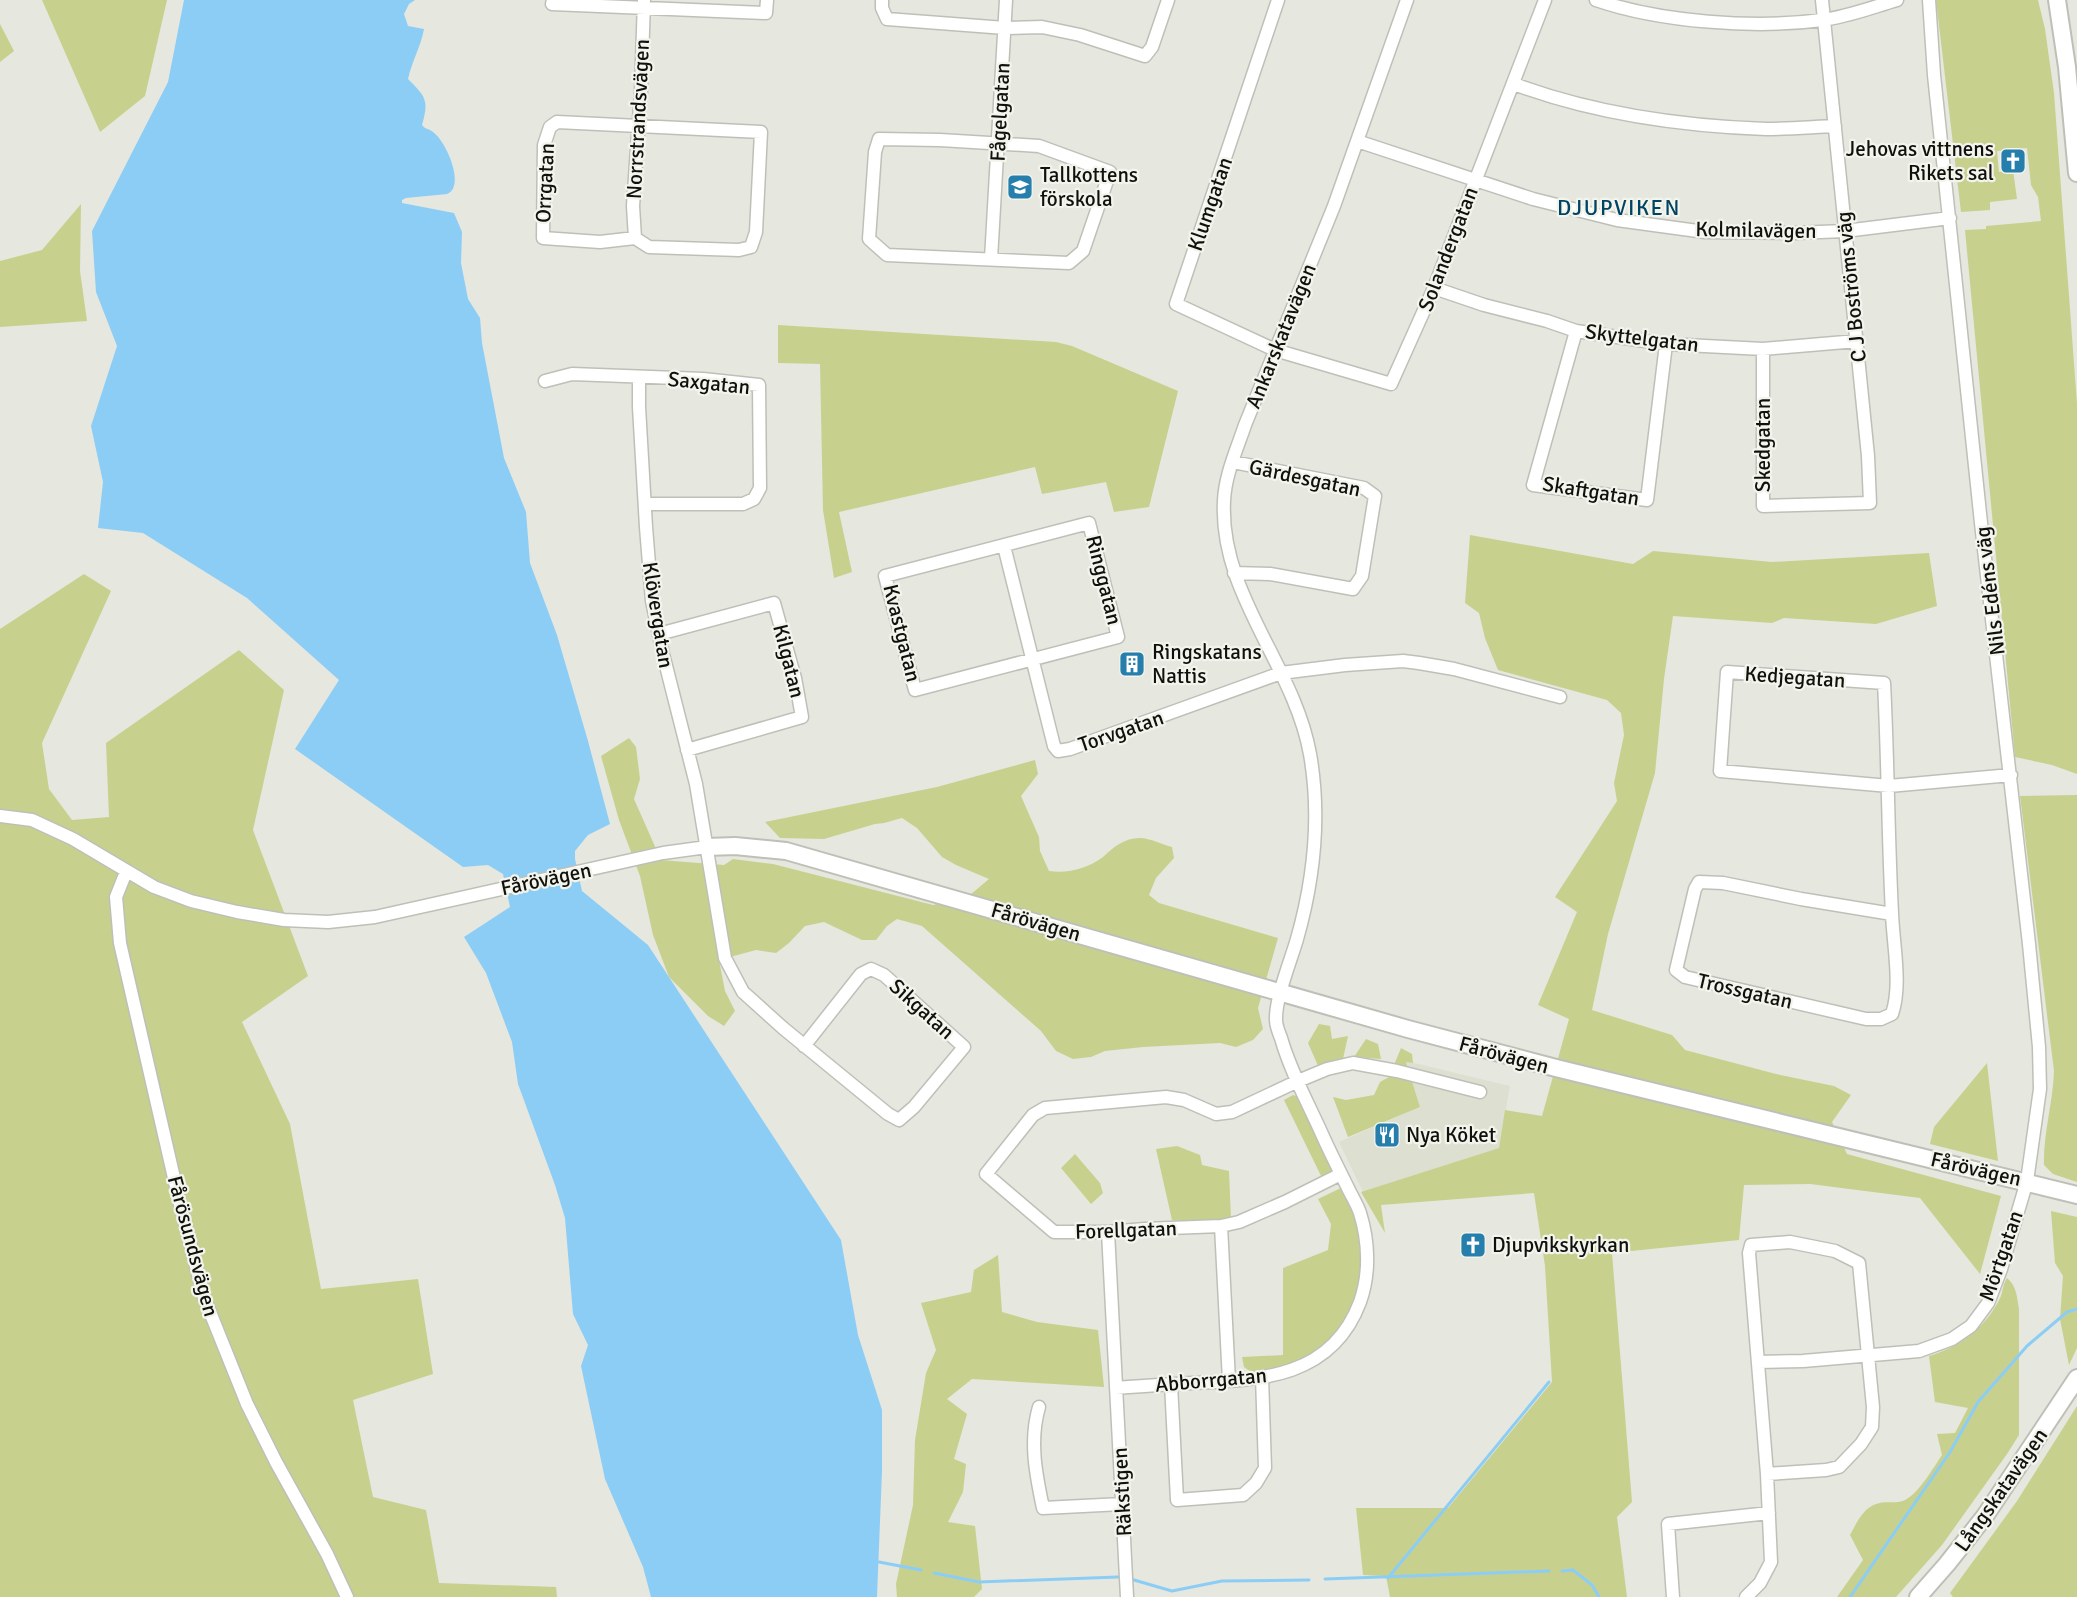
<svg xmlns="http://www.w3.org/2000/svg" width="2077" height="1597" font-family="Signika,sans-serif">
<rect width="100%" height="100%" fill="#e6e7df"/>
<path fill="#dde0d0" d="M1406 1061 1510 1086 1499 1148 1363 1192 1339 1142 1420 1107Z"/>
<path fill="#c7d18d" d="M42 0H167L145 96 100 132Z
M1936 0H2038L2045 29 2054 93 2077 404V774L2052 765 2015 757 1965 230 1986 229V226L2041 221 2038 197 2031 185 2027 148 1997 151 1999 172 2013 170 2017 199 1990 202V210L1961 212Z
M0 24 14 51 0 62Z
M81 204 80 271 87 321 0 327V261L42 250Z
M778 325 1056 342 1072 346 1178 391 1149 507 1114 512 1106 482 1042 494 1035 467 839 512 852 572 834 578 823 510 820 364 778 363Z
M1470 535 1633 564 1653 551 1772 562 1929 553 1937 606 1876 624 1784 618 1772 623 1673 616 1664 679 1655 773 1608 934 1592 1010 1672 1035 1685 1050 1776 1074 1834 1086 1851 1095 1832 1122 1847 1154 2001 1196 1980 1274 1920 1198 1810 1184 1744 1185 1739 1240 1612 1253 1632 1502 1617 1517 1627 1597H1390L1386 1576 1363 1575 1356 1508H1448L1552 1382 1545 1266 1534 1193 1381 1205 1385 1233 1361 1192 1499 1148 1505 1110 1542 1116 1569 1019 1538 1005 1577 912 1555 897 1617 801 1614 783 1624 735 1621 713 1607 700 1498 670 1485 638 1479 613 1465 603Z
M84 574 111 591 42 743 49 789 72 820 109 817 106 743 239 650 284 690 253 830 308 976 242 1022 290 1124 321 1289 418 1279 433 1374 353 1400 373 1497 426 1510 439 1583 556 1587 557 1597H0V629Z
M629 738 636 747 640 779 634 799 661 860 724 865 733 859 773 864 933 905 970 895 989 879 956 865 942 857 917 828 902 818 884 823 875 824 824 839 780 838 765 822 937 787 1035 760 1038 774 1021 796 1039 837 1040 851 1049 871C1068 874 1088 868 1103 857 1114 847 1124 838 1140 838 1150 838 1163 845 1172 847L1174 858 1156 878 1149 895 1159 903 1278 938 1258 1008 1263 1029 1253 1040 1236 1047 1220 1043 1143 1047 1105 1051 1091 1057 1073 1059 1056 1051 1041 1031 922 926 897 919 887 926 876 940H862L824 922 805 926 789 943 776 953 756 950 719 960 725 991 735 1011 724 1026 708 1016 669 977 653 935 640 876 619 820 601 756Z
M2077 795V1182L2053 1174 2044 1165C2043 1134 2053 1103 2054 1071L2020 796Z
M1319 1024 1330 1026 1332 1039 1348 1036 1343 1059 1319 1068 1308 1043Z
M1366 1039 1378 1044 1381 1059 1354 1057Z
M1401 1048 1412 1054 1413 1063 1406 1062 1420 1107 1348 1137 1333 1097 1346 1100 1374 1095 1380 1082 1389 1077Z
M1987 1063 1998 1161 1930 1144 1934 1127Z
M1293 1095 1303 1098 1337 1170 1323 1180 1284 1100Z
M1177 1146 1200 1155 1202 1165 1229 1171 1231 1219 1198 1222 1172 1220 1156 1149Z
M1075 1154 1100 1183 1103 1193 1091 1204 1061 1168Z
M1343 1187 1358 1224 1362 1284 1350 1315 1328 1341 1309 1356 1283 1366 1251 1372 1244 1367 1242 1357 1283 1355V1268L1328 1250 1331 1224 1318 1199Z
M2051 1211 2077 1217V1348L2069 1365 2060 1319 2063 1276 2055 1263Z
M998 1255 1002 1312 1037 1322 1098 1330 1104 1387 972 1379 947 1399 967 1414 954 1459 966 1464 963 1492 948 1522 975 1526 982 1589 974 1597H897L896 1584 913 1505 915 1440 926 1373 936 1350 921 1303 971 1292 974 1270Z
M2007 1278C2017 1286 2017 1298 2019 1309V1435L2007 1454 1942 1545 1896 1597H1837L1863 1560 1850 1535C1856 1524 1863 1508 1876 1504 1889 1499 1898 1507 1911 1496 1922 1487 1934 1467 1942 1455L1937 1434 1955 1433 1968 1408 1935 1402 1929 1356C1960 1347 1987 1327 2001 1296 2003 1290 2003 1284 2007 1278Z
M2077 1406V1597H1953L1950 1593 2017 1501Z"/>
<path fill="#8ccdf6" d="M184 0H415L409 4 404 14 408 26 424 29C421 46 412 61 408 79 426 97 429 100 422 125 426 130 428 128 433 132 446 141 466 186 447 194L406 198 402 200V203L454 213 462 232 461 263 468 299 480 318 482 343 504 458 526 512 530 563 557 635 588 741 610 824 588 835 575 851V859L582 891 648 945 841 1240 858 1335 882 1410V1471L877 1597H651L643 1567 605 1479 581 1366 588 1345 573 1314 565 1218 555 1185 518 1084 512 1042 486 973 464 937 510 907 503 874 488 865 463 867 295 749 339 680 247 598 143 533 98 528 103 482 91 426 117 346 96 292 92 231 168 82Z"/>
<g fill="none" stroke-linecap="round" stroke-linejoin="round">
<path stroke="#8ccdf6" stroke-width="3" d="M879 1562 921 1570
M1562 1571 1573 1570 1592 1585 1599 1597
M934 1573 979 1582 1118 1577
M1388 1578 1549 1382
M1325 1579 1549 1571
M1134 1580 1172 1591 1222 1581 1309 1580
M1850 1597 1950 1452 1978 1402 2027 1346 2067 1312 2077 1309"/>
<defs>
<path id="street" d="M553 0 552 4 766 13 767 0
M882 0V8L887 19 1005 28 1042 27 1080 35 1145 56 1152 47 1168 0
M1278 0 1176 304 1275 350 1391 384 1434 288 1545 0
M1596 0C1660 22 1755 29 1822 20 1847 17 1873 7 1897 0
M1514 84C1595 114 1680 126 1766 129 1789 129 1812 127 1835 126
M557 122 761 132 756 232 751 247 739 250 649 247 635 238 600 242 543 238 544 145 550 127Z
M879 139 940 140 1039 146 1110 172 1083 251 1069 263 887 255 869 239 875 152Z
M1357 141 1533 199 1617 220 1705 232 1795 233 1845 231 1950 218
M635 238 633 206 641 91 644 0
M991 259 1006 0
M1434 288 1484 305 1547 321 1576 331 1666 344 1763 349 1857 341
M1576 331 1533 485 1647 500 1666 344
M1763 349V506L1870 503 1868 456 1822 0
M639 378V407L646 527 652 601 663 654 696 784 725 958 743 992 783 1028 888 1114 899 1120 914 1107 964 1047 884 975 871 969 861 974 804 1046
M545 381 572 374 703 379 759 385 760 488 754 499 743 504H645
M1233 462 1364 488 1375 496 1362 576 1353 589 1270 574 1234 573
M1089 523 1118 637 915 690 885 576Z
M1004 546 1054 746 1058 751 1070 749 1281 673 1345 665 1403 661 1419 663 1454 669 1560 697
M659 634 774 603 795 678 802 717 687 750
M0 816 32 820 73 839 154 887 191 901 237 912 284 920 328 922 375 917 663 853 707 847
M126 872 116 897 120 943 180 1204 204 1297 247 1404 276 1462 327 1554 347 1597
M1892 914 1801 899 1723 883 1699 882 1695 889 1676 970 1685 977 1866 1019H1881L1892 1014C1902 985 1893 944 1892 913 1888 837 1888 760 1884 683L1727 672 1720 771 1889 786 2011 775
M1341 1174 1285 1202 1239 1222 1221 1226 1145 1229 1108 1232H1054L986 1174 1033 1115 1045 1108 1166 1097 1184 1100 1216 1114 1232 1112 1298 1081 1327 1069 1353 1063 1397 1071 1480 1092
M1221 1226 1229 1381
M1108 1232 1127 1597
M1790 1242 1835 1251 1859 1263 1873 1407 1872 1427 1861 1444 1839 1467 1826 1470 1767 1474 1749 1253 1751 1245Z
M1758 1362 1803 1361 1919 1351 1952 1339 1971 1326 1988 1303 2001 1269 2027 1181 2040 1089 2039 1047 2029 944 1981 523 1934 75 1929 0
M1171 1384 1177 1500 1243 1495 1256 1483 1265 1468 1262 1377
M1116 1388C1142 1386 1168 1384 1194 1383 1263 1380 1332 1377 1360 1302 1370 1274 1369 1242 1360 1213 1357 1204 1351 1195 1347 1186 1338 1168 1329 1150 1321 1132 1307 1101 1290 1070 1281 1038 1279 1033 1276 1026 1276 1020 1275 999 1291 960 1297 939 1314 879 1321 817 1310 754 1294 665 1219 594 1224 501 1225 475 1237 449 1245 425L1334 206 1407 0
M1039 1407C1029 1441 1036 1475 1043 1508L1122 1504
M1673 1597 1668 1524 1769 1513
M1746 1597 1760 1583 1771 1562 1767 1474"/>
<path id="secondary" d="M2057 0 2067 67 2077 173
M707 847 735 846 786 851 1408 1029 1556 1068 2077 1195
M1918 1597 1947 1564 1985 1516 2077 1378"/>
</defs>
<use href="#street" stroke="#bec0b8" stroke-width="15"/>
<use href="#secondary" stroke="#bec0b8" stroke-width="20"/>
<use href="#street" stroke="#fff" stroke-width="12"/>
<use href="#secondary" stroke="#fff" stroke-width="16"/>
</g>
<defs>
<symbol id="church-square" viewBox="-11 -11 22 22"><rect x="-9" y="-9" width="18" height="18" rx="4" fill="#257eac" stroke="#f3f4ec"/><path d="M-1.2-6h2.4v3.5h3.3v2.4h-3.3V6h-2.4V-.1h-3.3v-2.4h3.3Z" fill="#fff"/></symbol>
<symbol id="school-square" viewBox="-11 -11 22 22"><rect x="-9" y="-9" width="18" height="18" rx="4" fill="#257eac" stroke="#f3f4ec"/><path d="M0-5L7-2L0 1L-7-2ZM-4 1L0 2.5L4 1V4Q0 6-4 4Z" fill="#fff"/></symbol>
<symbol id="building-square" viewBox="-11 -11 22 22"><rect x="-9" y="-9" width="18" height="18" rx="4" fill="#257eac" stroke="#f3f4ec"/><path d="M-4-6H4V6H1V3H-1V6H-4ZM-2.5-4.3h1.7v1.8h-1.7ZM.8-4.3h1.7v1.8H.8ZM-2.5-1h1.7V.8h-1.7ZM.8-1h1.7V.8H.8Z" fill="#fff"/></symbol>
<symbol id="restaurant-square" viewBox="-11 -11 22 22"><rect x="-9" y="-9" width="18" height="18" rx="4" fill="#257eac" stroke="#f3f4ec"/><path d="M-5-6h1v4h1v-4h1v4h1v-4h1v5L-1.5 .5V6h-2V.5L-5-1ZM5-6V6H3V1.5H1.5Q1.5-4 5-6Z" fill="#fff"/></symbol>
</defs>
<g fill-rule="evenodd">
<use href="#church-square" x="1998" y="146" width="30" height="30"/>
<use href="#school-square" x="1005" y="172" width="30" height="30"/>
<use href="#building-square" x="1117" y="649" width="30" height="30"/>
<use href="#restaurant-square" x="1372" y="1120" width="30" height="30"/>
<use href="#church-square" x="1458" y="1230" width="30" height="30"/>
</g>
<g text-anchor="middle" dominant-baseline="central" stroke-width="4.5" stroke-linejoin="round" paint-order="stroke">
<g font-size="21" fill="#10100d" stroke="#f3f4ec">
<text transform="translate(1000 112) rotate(-87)">Fågelgatan</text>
<text transform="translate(638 119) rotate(-87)">Norrstrandsvägen</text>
<text transform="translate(545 183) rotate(-87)">Orrgatan</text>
<text transform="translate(1210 204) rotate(-71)">Klumgatan</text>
<text transform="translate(1756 230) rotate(1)">Kolmilavägen</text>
<text transform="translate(1448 249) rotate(-69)">Solandergatan</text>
<text transform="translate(1851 287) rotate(-96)">C J Boströms väg</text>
<text transform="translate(1281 336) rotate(-68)">Ankarskatavägen</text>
<text transform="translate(1642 338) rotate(7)">Skyttelgatan</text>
<text transform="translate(709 383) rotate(6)">Saxgatan</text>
<text transform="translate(1763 445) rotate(-90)">Skedgatan</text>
<text transform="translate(1305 478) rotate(12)">Gärdesgatan</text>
<text transform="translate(1591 491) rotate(9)">Skaftgatan</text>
<text transform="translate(1104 580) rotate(76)">Ringgatan</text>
<text transform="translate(1990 591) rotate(-97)">Nils Edéns väg</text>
<text transform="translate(658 615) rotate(81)">Klövergatan</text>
<text transform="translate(902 633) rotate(76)">Kvastgatan</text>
<text transform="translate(789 661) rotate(76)">Kilgatan</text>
<text transform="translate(1795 677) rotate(4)">Kedjegatan</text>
<text transform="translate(1121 731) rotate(-19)">Torvgatan</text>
<text transform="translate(546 879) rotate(-12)">Fårövägen</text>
<text transform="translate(1036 922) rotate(16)">Fårövägen</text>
<text transform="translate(1745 991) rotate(13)">Trossgatan</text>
<text transform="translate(922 1009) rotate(42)">Sikgatan</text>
<text transform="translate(1504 1055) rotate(15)">Fårövägen</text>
<text transform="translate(1976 1169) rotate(13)">Fårövägen</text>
<text transform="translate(1126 1230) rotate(-2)">Forellgatan</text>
<text transform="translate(193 1246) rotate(75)">Fårösundsvägen</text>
<text transform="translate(2001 1256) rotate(-71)">Mörtgatan</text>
<text transform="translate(1211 1380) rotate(-5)">Abborrgatan</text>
<text transform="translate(2001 1490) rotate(-55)">Långskatavägen</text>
<text transform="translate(1122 1492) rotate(-93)">Räkstigen</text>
</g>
<g font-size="21" fill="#10100d" stroke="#f3f4ec" text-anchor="start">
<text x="1994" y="149" text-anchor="end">Jehovas vittnens<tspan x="1994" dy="24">Rikets sal</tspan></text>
<text x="1040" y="175">Tallkottens<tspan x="1040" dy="24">förskola</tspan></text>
<text x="1152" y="652">Ringskatans<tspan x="1152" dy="24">Nattis</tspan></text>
<text x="1406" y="1135">Nya Köket</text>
<text x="1492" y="1245">Djupvikskyrkan</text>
</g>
<g font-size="22" letter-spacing="1.5" fill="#004463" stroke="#f3f4ec">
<text x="1619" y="207">DJUPVIKEN</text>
</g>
</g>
</svg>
